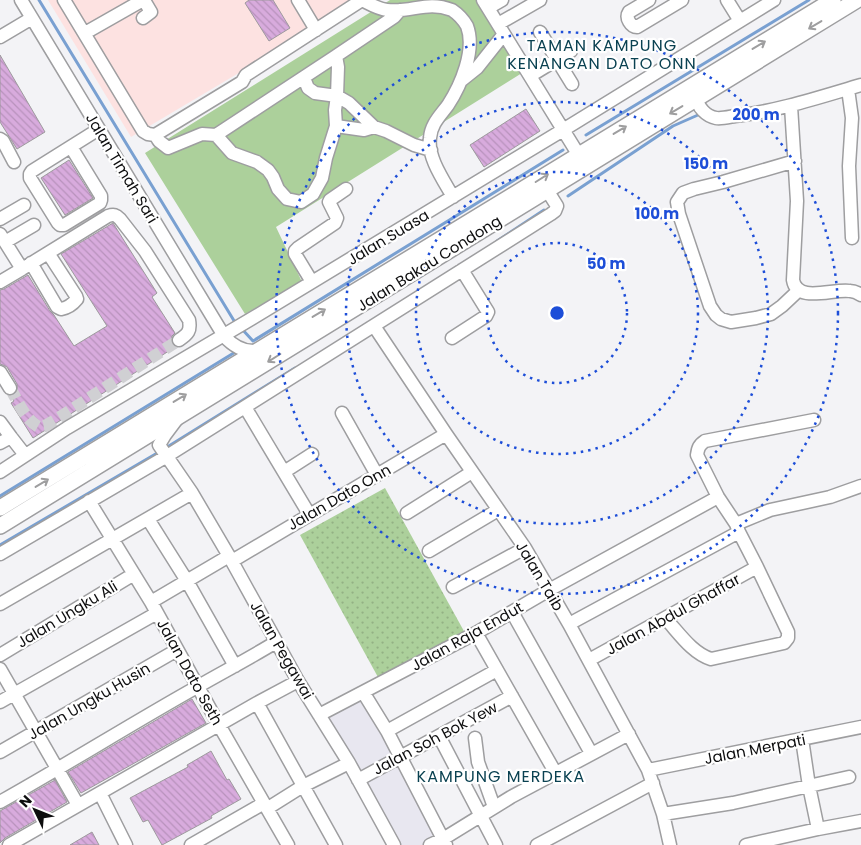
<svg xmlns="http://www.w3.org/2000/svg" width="861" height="845" font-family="Poppins,sans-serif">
<defs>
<pattern id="grass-dots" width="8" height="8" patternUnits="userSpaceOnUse" patternTransform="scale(1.25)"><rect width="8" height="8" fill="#acd09b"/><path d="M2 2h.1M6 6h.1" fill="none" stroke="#93b184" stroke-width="1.8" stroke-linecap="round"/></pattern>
<pattern id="building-back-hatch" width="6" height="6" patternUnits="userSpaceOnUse" patternTransform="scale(1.25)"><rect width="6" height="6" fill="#d8abdd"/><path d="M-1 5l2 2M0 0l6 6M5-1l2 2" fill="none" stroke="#b892bc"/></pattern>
</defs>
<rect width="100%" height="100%" fill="#f3f3f6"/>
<path fill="#e8e7f0" d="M363 688 446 839 435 845H387L341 761 312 714Z"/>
<path fill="#fde2e1" d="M48 0H362L131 137Z"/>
<path fill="url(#grass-dots)" d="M385 488 465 633 379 679 300 535Z"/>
<path fill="#acd09b" d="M390 0H476L522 73 276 227 302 282 245 314 145 153Z"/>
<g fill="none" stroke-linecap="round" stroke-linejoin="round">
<path stroke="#79a0d1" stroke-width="3" d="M39 0 236 324
M586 135 809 0
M568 196 673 126 698 115
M497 241 544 210
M241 328 253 341 563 150
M164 449 295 368
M0 496 237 351
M0 545 159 452"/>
</g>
<path fill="url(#building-back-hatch)" stroke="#9d9a9d" d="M249 0H273L290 28 269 41 245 3Z
M0 55 45 132 17 149 0 122Z
M526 109 540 131 484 167 470 145Z
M69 160 93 198 65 215 41 178Z
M113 223 157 293 152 297 175 333 172 336 171 340 172 344 175 347 33 438 11 403 14 401 11 396 15 395 17 391V384L7 367 3 365 0 364V290L4 289 28 275 50 311 54 315 74 346 107 326 61 254Z
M192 699 206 723 81 793 68 772Z
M211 751 227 780 229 779 241 799 211 816 212 818 162 845 148 820 143 822 130 798 188 767 187 765Z
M55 780 67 802 5 838 0 843V811Z
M92 832 99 845H70Z"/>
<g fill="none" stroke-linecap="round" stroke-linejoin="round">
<path stroke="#d0d0d3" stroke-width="12" stroke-dasharray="12 6" stroke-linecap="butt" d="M10 388C18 401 25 420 39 427L45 426 60 417 179 340"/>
<defs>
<path id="minor" d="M21 0 224 336C233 346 243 352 256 351
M64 0 143 131 148 134 155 135 242 82 246 75 362 0
M298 0 316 30
M362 0C370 4 378 9 387 10 413 13 426 0 452 10 458 14 463 19 467 26 476 50 461 85 448 105 440 116 431 124 430 138 427 157 444 181 453 197
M483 0 583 162
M649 0 629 12C625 18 631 27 637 27L682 0
M727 0 740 21
M488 8 502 0
M498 24 540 0
M540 32 572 84
M85 33 143 0 145 2 151 12 143 18
M0 37 32 18
M530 76 571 51
M304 78 308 88 315 93 337 96 349 103 374 127
M462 80 477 68 504 34
M848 89 852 118 849 166 852 238
M697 97C697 107 706 116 716 118 721 119 729 117 735 116 778 111 820 97 861 85
M791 106 797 201 793 280C797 304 834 288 850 291 854 291 858 293 861 295
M336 126 364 130 374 127 386 131 414 145 431 150
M155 135 159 141 168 148 202 134 216 135 232 153 257 162 268 170 273 177 278 189 287 199 301 202 313 194 322 178 326 158 336 126 335 110 337 96 338 67 336 56 394 17 400 10
M216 135 336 56
M0 139 3 141 14 162
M71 147 101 196V200L100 203 64 225H60L58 223 30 178V174L32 171 99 129
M795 161 723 182 694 189 683 193 677 202 679 214 710 306 716 315 721 319 731 322 756 318 771 314 782 306 799 290
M0 219 24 205
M0 234 22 269 108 216C114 214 116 215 120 219L145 251 189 320C191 331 188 334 179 340
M5 242 34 225
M31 263 57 307 61 309C67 308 73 304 77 299L76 296 48 253
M0 282 22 269
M312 282 295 254V251L298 248 335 223 337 218 329 202 330 200 346 189
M374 326 446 434 525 548 569 624 648 770 663 814 670 845
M452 338 486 316 488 312 462 270
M0 372 10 388
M245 407 309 514
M342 413 377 475
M0 422 11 437
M0 443 11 437 25 455
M159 445 192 493 229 556 298 681 349 763 394 845
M159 445 165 435 177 419
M0 472 67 428 251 319 563 130 774 0
M284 472 312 454
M89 501 151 602 219 725 288 845
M407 513 472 472
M148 519 187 581 235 666
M736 524 770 510 830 497 861 486
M429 551 498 510
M0 554 167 456 551 214 555 211 557 206 547 190
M232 561 446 434
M453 587 525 548
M151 602 229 556
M0 604 192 493
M512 612 591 753
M665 618C679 633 692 653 711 659L784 643 788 638V632L757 567 739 532 736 524 718 497 697 455C698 448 699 445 705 441L814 420
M569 624 739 532
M476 633 555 772
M0 655 134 574
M589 660 757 567
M0 669 78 805
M363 692 387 731 446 845
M0 702 157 613
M257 703 336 845
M319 715 476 633 549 590 718 497
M387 731 497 670
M439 736 496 845
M475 738 478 762 494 807
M802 739 809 786 818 829
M0 752 177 650
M648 770 861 727
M358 780 512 696
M100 793 126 845
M0 802C66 765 131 724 197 687 223 672 250 658 276 642
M268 808 303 786 349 763
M663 814 733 803 849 777
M9 845 257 703 298 681
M191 845 264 803
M430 845 443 839 511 797 629 734
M537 845 653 783
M746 845 818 829 861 821"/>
<path id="major" d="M0 508 833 0
M0 526 857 0"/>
</defs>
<use href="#minor" stroke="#9e9ea0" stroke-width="15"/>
<use href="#major" stroke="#9e9ea0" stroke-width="18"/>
<use href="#minor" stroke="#fff" stroke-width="12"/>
<use href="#major" stroke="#fff" stroke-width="15"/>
</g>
<defs><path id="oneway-shaft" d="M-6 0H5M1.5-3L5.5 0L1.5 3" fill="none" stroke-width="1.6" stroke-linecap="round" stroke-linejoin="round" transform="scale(1.25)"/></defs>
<g stroke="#9e9e9f">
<use href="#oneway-shaft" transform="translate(815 25) rotate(149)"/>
<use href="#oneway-shaft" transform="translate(759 45) rotate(-31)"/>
<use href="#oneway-shaft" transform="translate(676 110) rotate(149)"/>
<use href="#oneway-shaft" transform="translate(620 130) rotate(-31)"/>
<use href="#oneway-shaft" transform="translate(542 178) rotate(-32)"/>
<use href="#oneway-shaft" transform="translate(319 313) rotate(-31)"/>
<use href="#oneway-shaft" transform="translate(274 358) rotate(148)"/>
<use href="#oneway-shaft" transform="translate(180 398) rotate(-31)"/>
<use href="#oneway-shaft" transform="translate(42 483) rotate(-31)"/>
</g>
<g fill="none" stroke="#1d4ed8" stroke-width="2.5" stroke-dasharray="2.5 5">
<circle cx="557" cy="313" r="70"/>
<circle cx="557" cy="313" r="141"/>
<circle cx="557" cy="313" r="211"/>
<circle cx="557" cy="313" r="281"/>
</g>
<g text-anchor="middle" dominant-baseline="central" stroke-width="4.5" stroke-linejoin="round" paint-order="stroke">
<g font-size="15" fill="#0d0d0e" stroke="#fff">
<text transform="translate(122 168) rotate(59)">Jalan Timah Sari</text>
<text transform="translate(388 237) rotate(-31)">Jalan Suasa</text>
<text transform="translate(429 263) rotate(-32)">Jalan Bakau Condong</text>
<text transform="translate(339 497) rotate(-30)">Jalan Dato Onn</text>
<text transform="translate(540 576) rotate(59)">Jalan Taib</text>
<text transform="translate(67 614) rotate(-31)">Jalan Ungku Ali</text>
<text transform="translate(673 614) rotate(-29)">Jalan Abdul Ghaffar</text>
<text transform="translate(467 636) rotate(-29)">Jalan Raja Endut</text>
<text transform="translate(282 650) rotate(60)">Jalan Pegawai</text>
<text transform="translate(190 672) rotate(61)">Jalan Dato Seth</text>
<text transform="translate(89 701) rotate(-30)">Jalan Ungku Husin</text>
<text transform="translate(435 738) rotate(-28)">Jalan Soh Bok Yew</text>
<text transform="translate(755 749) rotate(-11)">Jalan Merpati</text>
</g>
<g font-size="16" letter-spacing="1" fill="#0a4151" stroke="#fff">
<text x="602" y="45">TAMAN KAMPUNG<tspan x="602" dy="18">KENANGAN DATO ONN</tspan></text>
<text x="501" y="776">KAMPUNG MERDEKA</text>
</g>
</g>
<circle cx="557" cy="313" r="8" fill="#1d4ed8" stroke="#fff" stroke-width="2.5"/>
<g font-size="15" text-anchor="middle" font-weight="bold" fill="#1d4ed8" stroke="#fff" stroke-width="4.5" stroke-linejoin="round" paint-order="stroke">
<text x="756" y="120">200 m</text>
<text x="706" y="169">150 m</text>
<text x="657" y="219">100 m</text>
<text x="606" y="269">50 m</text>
</g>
<g transform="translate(35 810) rotate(313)" stroke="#ffffff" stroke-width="4" paint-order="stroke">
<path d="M0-4L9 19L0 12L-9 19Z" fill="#0d0d0e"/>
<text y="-8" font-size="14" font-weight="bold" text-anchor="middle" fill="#0d0d0e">N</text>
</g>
</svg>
